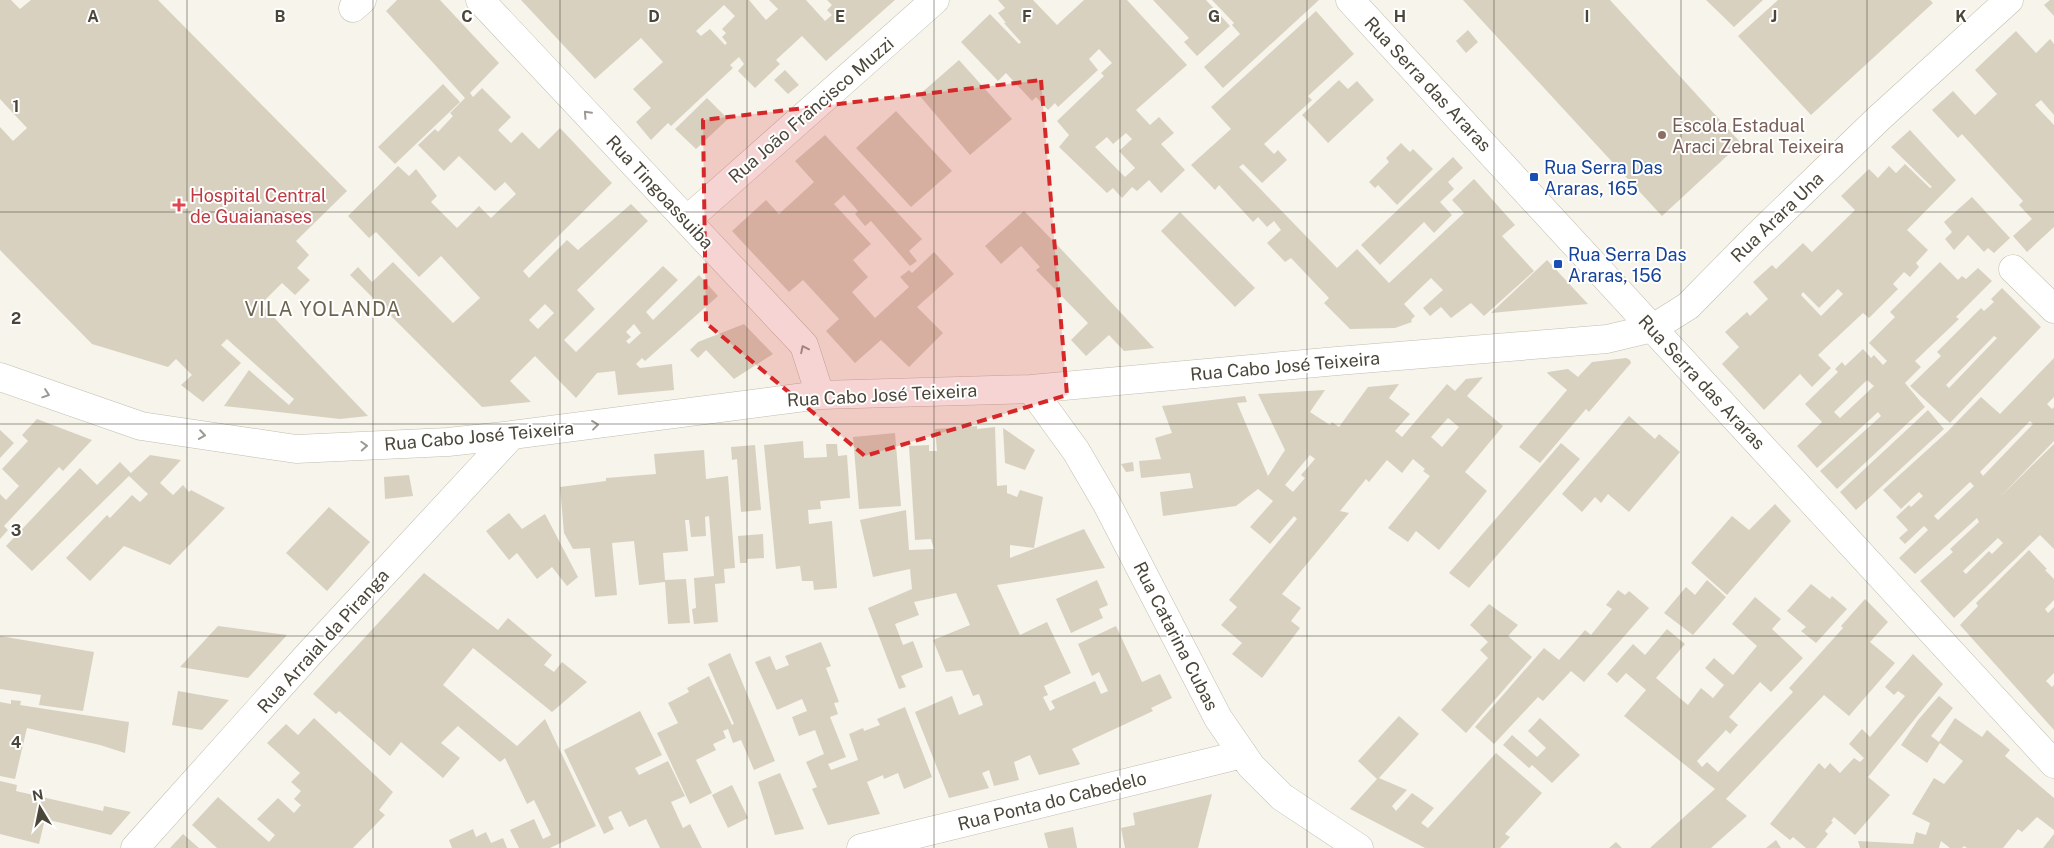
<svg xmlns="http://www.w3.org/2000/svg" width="2054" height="848" font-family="'Public Sans',sans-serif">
<rect width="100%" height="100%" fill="#f6f4eb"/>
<path fill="#d8d1c0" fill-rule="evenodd" d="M0 0H11L20 9 31 0H158L347 191 296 241 309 255 297 268 310 280 295 295 282 283 261 304 368 416 340 419 224 406 249 370 289 405 294 399 227 339 221 345 241 363 203 402 181 385 192 375 176 359 168 367 92 344 0 250V127L13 141 27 128 0 99Z
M397 0H440L499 63 470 93 473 97 482 88 511 117 498 130 511 143 522 132 539 149 560 128 612 183 523 271 529 278 567 240 578 250 631 204 648 221 577 290 595 309 564 340 576 352 663 266 678 280 646 312 653 320 699 275 718 296 645 361 642 358 636 364 640 368 672 364 674 390 618 395 615 371 597 373 576 398 535 356 510 381 531 402 482 407 350 275 358 267 372 282 393 262 453 323 480 298 441 256 419 277 376 232 369 238 348 216 398 166 409 176 416 169 437 196 431 202 457 228 479 206 491 218 516 194 505 182 495 191 459 156 444 171 418 145 435 129 438 132 453 116 450 113 465 98 386 11ZM545 304 554 313 538 329 529 320ZM634 324 641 333 629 344 626 341 631 337 626 332Z
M521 0H749L766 20 778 9 769 0H806L825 21 832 15 827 10 832 5 827 0H895L826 61 802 36 776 60 780 64 755 88 738 71 744 64 739 57 730 65 733 68 671 126 668 123 651 140 636 122 651 108 633 89 663 62 641 38 595 79ZM724 5 735 16 722 29 726 33 722 37 727 43 725 45 710 29 701 36 696 31Z
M998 0H1033L1057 25 1084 0H1127L1187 65 1136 110 1150 125 1159 117 1174 133 1161 144 1185 170 1161 193 1149 180 1137 191 1132 187 1122 198 1113 188 1107 193 1059 147 1069 135 1057 121 1104 76 1101 73 1112 63 1099 49 1089 59 1098 70 1058 107 1055 103 1048 110 1036 97 1032 101 1006 73 998 81 961 42 990 14 1019 44 1021 42 1004 23H1006L998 13 1005 8ZM1126 133 1132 139 1119 151 1135 168 1125 177 1095 147 1107 137 1113 144Z
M1153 0H1206L1230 26 1197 56 1184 42 1189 38Z
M1212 0H1319L1223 88 1204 67 1240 34 1232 25 1234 23Z
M1463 0H1610L1741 143 1662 216Z
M1706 0H1763L1734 27Z
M1778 0H1930L1933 3 1811 115 1738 36Z
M2050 0H2054V16L2044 5Z
M1316 11 1354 54 1308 96 1312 100 1264 144 1274 154 1278 150 1287 160 1262 183 1243 164 1239 167 1337 268 1357 249 1389 283 1464 213 1452 200 1474 179 1515 225 1502 236 1534 271 1484 316 1471 303 1451 318 1441 307 1430 316 1423 308 1443 290 1431 278 1404 304 1415 316 1411 320 1412 322 1395 328 1350 329 1324 303 1329 298 1291 258 1285 262 1267 243 1281 230 1274 221 1267 227 1258 217 1253 222 1219 185 1215 190 1191 165 1231 129 1211 107Z
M1468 30 1478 42 1466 53 1456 41Z
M2016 31 2036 53 2050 39 2054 44V115L2041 100 2035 105 2054 125V227L2027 252 2013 236 2032 219 2019 205 2023 201 1962 134 1958 138 1932 110 1953 91 1975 115 1997 94 1975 70Z
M959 60 1012 119 970 155 919 95Z
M785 70 799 85 788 94 774 80Z
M1339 80 1348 89 1357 81 1374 100 1328 143 1302 115Z
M443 84 460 102 395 164 378 147Z
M707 98 728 119 696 149 675 129Z
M896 111 952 171 911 207 856 148Z
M1910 130 1956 180 1907 230 1928 250 1916 263 1919 267 1910 277 1904 272 1893 284 1898 289 1869 318 1863 313 1818 355 1831 368 1812 387 1800 374 1764 410 1722 364 1739 347 1725 332 1747 312 1750 316 1768 299 1753 282 1772 265 1776 269 1803 243 1812 252 1855 210 1841 196 1869 169 1878 178 1889 166 1896 173 1905 164 1930 188 1932 187 1891 147ZM1838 289 1843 294 1821 316 1801 295 1803 292 1819 308Z
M825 135 922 239 909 251 917 261 910 266 871 221 865 226 855 214 858 211 844 195 834 204 871 244 853 260 868 277 852 292 875 318 909 287 900 277 909 270 912 273 934 252 954 274 917 307 943 333 909 367 881 340 855 363 826 331 839 319 803 280 789 292 732 231 766 200 779 214 814 182 795 161Z
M1401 143 1410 152 1413 149 1433 169 1397 205 1378 185 1375 188 1369 182 1389 162 1386 158Z
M1453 157 1463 168 1448 182 1454 189 1440 202 1452 215 1434 233 1424 222 1380 265 1361 245Z
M1972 197 2010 238 1994 253 1988 248 1984 252 1968 235 1954 250 1945 239 1952 232 1944 222Z
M1024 211 1060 248 1154 348 1124 351 1109 335 1086 356 1071 340 1088 323 1036 270 1040 267 1021 246 1001 264 985 246Z
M1180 212 1255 288 1235 307 1161 231Z
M1547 260 1588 304 1491 313Z
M1940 262 1958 280 1962 276 1966 279 1978 268 1992 281 1956 317 1959 319 1915 361 1921 367 1905 383 1925 407 1837 489 1820 471 1881 416 1878 412 1817 468 1797 446 1822 422 1805 404 1838 372 1835 369 1842 362 1845 366 1863 349 1871 358 1874 355 1883 365 1887 361 1869 343 1895 317 1890 312ZM1867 380 1874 386 1840 418 1834 412Z
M2002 288 2041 327 1950 423 1910 386 1941 356 1937 352 1981 308 1984 311 1994 302 1991 299ZM1994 336 1997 338 1949 388 1946 385Z
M744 324 773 354 734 379 706 350 698 358 690 350 698 342Z
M1626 358 1630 360 1631 363 1589 412 1586 409 1540 463 1519 447 1567 390 1547 373 1548 372 1568 369 1578 377 1592 362Z
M2054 358V397L2047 404 2052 409 2054 407V441L2002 495 2054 444V549L2040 535 1954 618 1920 581 1953 552 1950 549 1979 522 1977 518 1915 574 1899 558 1928 530 1924 526 1905 544 1899 538 1908 530 1896 517 1909 505 1911 507 1923 496 1919 492 1901 509 1883 490 1947 432 1981 397 2000 414ZM2030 421 2033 424 1983 476 1980 472ZM1970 482 1974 486 1938 520 1934 516ZM1998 538 2003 543 1992 554 1989 551 1966 574 1963 571Z
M1483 377 1467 396 1503 426 1465 472 1487 491 1439 550 1416 531 1408 542 1388 528 1430 476 1423 471 1425 469 1413 459 1402 473 1387 460 1369 482 1366 479 1340 511 1349 513 1282 594 1301 608 1291 621 1300 628 1262 678 1232 654 1242 643 1221 625 1237 607 1229 600 1297 519 1294 516 1270 544 1250 527 1273 501 1258 489 1236 506 1163 516 1160 492 1193 488 1190 473 1141 478 1139 461 1161 459 1155 438 1172 433 1162 406 1245 396 1247 402 1237 403 1268 476 1285 450 1258 394 1325 390 1310 412 1330 425 1332 422 1339 427 1368 387 1399 384 1389 398 1410 414 1395 431 1402 437 1447 384 1455 391 1466 379ZM1448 418 1459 427 1442 447 1431 437ZM1310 455 1315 459 1301 475 1305 478 1293 492 1285 485Z
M1928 410 1944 429 1856 510 1840 492Z
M1629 416 1655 439 1659 434 1680 452 1629 512 1608 494 1601 503 1595 497 1582 512 1562 494Z
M37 419 92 440 63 471 59 467 4 526 8 530 0 539V494L6 500 19 486 2 469 28 441 22 435Z
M977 426V429L995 427 997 486 1007 485V493L1017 497 1020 490 1043 497 1034 548 1010 545V558L1084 529 1105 568 997 585 1020 635 1047 622 1071 673 1044 686 1048 695 1043 697 1050 711 1055 708 1051 701 1095 681 1101 694 1108 691 1099 672 1092 676 1078 644 1116 626 1142 682 1160 674 1172 698 1151 708 1153 711 1072 749 1080 764 1078 765 1039 775 1030 755 1014 762 1019 780 994 786 989 770 982 773 989 788 949 798 915 712 952 696 959 715 983 705 979 694 973 696 962 670 946 672 933 640 970 625 956 593 914 602 919 615 895 624 903 645 913 641 923 667 901 676 906 687 899 689 868 608 912 589 910 569 873 577 860 520 906 510 909 550 934 549 931 539 915 540 909 446 929 445V451H937L935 429Z
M1003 428 1035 450 1025 470 1005 463Z
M0 430 14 443 0 458Z
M895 433 901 506 859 509 853 437Z
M803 441 804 458 827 457 826 444H837L838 456 847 455 850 498 820 501 821 509 808 510 809 524 832 521 837 588 814 590 813 581H802L800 566 776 569 764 445Z
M1561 443 1580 459 1469 588 1449 573Z
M755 445 761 510 741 512 737 459 732 460 731 447Z
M704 450 706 479 728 476 735 568 724 569 725 583 715 584 718 622 694 624 692 609 696 608 694 578 714 576 709 516 705 517 706 536 691 537 689 520H685L688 551 663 553 665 580 686 579 690 623 668 624 665 582 639 585 634 541 612 543 617 595 595 597 590 548 573 549 564 533 560 487 606 481V478L656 474 654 454Z
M150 455 181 460 160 483 173 495 183 485 189 492 191 490 225 508 170 565 124 546 90 581 66 558 107 515 110 518 132 495 140 502 148 494 129 476 32 571 6 546 80 468 97 485 120 462 131 473Z
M1133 462 1134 471 1126 472 1121 464Z
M409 475 413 496 385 499 384 477Z
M1775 504 1791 521 1727 595 1691 563 1732 516 1749 530Z
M329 507 370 542 327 591 286 553Z
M509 513 522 529 545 514 578 577 567 586 552 567 537 579 517 553 509 560 486 531Z
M763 534 764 558 747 559V563H740L738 536Z
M2029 550 2047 569 2045 570 2054 579V600L2045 609 2048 613 2054 607V673L2046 681 2052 687 2054 685V730L1960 625 1978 606 1976 603Z
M424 573 498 630 508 618 552 655 544 665 554 672 562 662 587 682 552 712 473 648 443 685 517 746 545 719 596 826 550 848H519L510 830 534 819 543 839 551 835 534 800 527 804 505 758 500 762 458 726 441 743 460 758 443 778 401 742 390 756 339 711 336 714 313 694Z
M1097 580 1108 605 1099 609 1103 618 1071 633 1056 599Z
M1707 580 1726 597 1693 635 1664 613 1686 587 1695 595Z
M1811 584 1830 599 1832 596 1847 609 1816 643 1801 631 1806 627 1787 611Z
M1618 590 1625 595 1629 591 1649 608 1584 682 1571 671 1543 701 1538 697 1494 744 1475 727 1544 648 1559 660 1585 630 1591 635 1612 609 1606 605Z
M1755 597 1781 619 1772 629 1803 658 1771 692 1760 682 1729 717 1738 725 1730 734 1726 730 1697 761 1702 767 1707 762 1718 772 1793 692 1789 688 1843 628 1841 626 1865 599 1888 622 1870 642 1895 663 1849 716 1824 695 1726 799 1747 816 1711 848H1650L1715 789 1624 716 1646 690 1626 673 1617 683 1607 674 1633 644 1645 655 1667 629 1685 644 1656 678 1688 705 1701 688 1713 698 1724 685 1705 668 1714 658 1733 675 1757 646 1732 624Z
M1489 604 1518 625 1508 636 1532 657 1466 733 1441 710 1488 658 1480 650 1488 642 1470 625Z
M218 626 287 635 248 678 180 667Z
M0 636 94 652 83 711 39 705 41 695 0 689Z
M821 642 831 666 826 668 839 702 834 703 838 714 830 717 846 757 828 764 831 770 858 760 849 734 863 728 864 731 880 725 877 719 905 707 932 777 904 789 898 773 884 779 883 775 867 782 880 814 828 825 812 789 817 787 806 762 824 754 815 730 799 736 792 717 807 711 802 699 777 710 755 662 770 656 776 670 789 665 785 656Z
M730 653 775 761 754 770 741 740 733 743 728 729 723 731 726 738 713 744 716 750 696 760 712 793 690 804 657 733 678 723 668 703 689 692 687 688 709 676 732 725 734 724 708 664Z
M1913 654 1943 684 1868 777 1890 795 1855 835 1834 817 1831 821 1833 822 1825 831 1828 834 1816 848H1806L1793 837 1790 840 1770 824 1819 763 1825 769 1830 763 1840 773 1854 758 1860 762 1864 758 1849 744 1862 729 1870 737 1905 696 1898 691 1894 695 1885 687Z
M178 691 229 700 202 730 172 725Z
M1939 696 1953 708 1931 736 1939 742 1955 718 1982 737 1987 730 2010 750 2005 756 2054 798V830L2037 817 2022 832 2018 829 2003 848H1967L1964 846 1962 848H1950L1941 841 1939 848H1860L1858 841 1913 844 1916 832 1926 835 1930 823 1912 814 1934 778 1944 784 1963 761 1940 743 1927 763 1901 745 1918 720Z
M11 700 21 701 20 705 129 722 125 753 100 745 27 728 15 779 0 776V702L11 704Z
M640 711 662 755 635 768 639 775 668 761 685 796 671 802 683 828 690 824 702 848H660L646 819 629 827 621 811 608 817 614 829 604 834 564 750Z
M1399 716 1419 734 1379 778 1407 790 1392 806 1396 811 1412 793 1434 808 1421 823 1428 828 1496 753 1542 793 1505 834 1510 837 1500 848H1425L1350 809 1377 779 1358 761Z
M314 718 393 792 379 810 385 815 353 848H217L192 825 218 797 269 842 275 835 257 819 278 798 294 813 301 805 294 799 301 791 291 782 300 773 267 743 286 724 298 735Z
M1540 718 1580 755 1552 783 1532 765 1529 768 1503 745 1512 735 1537 757 1546 748 1528 731Z
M780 773 804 829 775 835 758 782Z
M0 781 17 785 16 791 103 811 104 806 131 812 111 835 45 819 39 844 0 834Z
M732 785 748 818 728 828 712 795Z
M1212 794 1198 848H1125L1121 828 1135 825 1133 813Z
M1073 827 1077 848H1048L1044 833Z
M473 829 476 837 486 832 491 843 503 838 507 848H452L449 840Z
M183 834 199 848H170Z
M2054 834V848H2043Z
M1776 840 1781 848H1766Z
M1616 842 1622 848H1609Z"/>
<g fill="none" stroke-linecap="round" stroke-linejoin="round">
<defs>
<path id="minor" d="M480 0 804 345 820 395
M1350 0 2054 764
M353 8 362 0
M687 220 935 0
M2013 269 2054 309
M0 377 141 426 296 449 448 442 512 435 820 395 1031 389 1337 361 1607 339 1653 328 1688 306 1754 239 1878 119 2009 0
M1031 389 1076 451 1107 504 1218 718 1251 766 1282 797 1359 848
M135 848 309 654 512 435
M861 848 1243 754"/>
</defs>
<use href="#minor" stroke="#c2bdad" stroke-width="29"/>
<use href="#minor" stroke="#fff" stroke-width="28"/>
</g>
<defs><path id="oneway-chevron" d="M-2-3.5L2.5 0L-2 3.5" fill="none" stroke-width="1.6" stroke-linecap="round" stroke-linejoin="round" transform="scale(1.25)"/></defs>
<g stroke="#9b9992">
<use href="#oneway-chevron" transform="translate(587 114) rotate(-133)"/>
<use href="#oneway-chevron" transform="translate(804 349) rotate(-116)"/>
<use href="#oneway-chevron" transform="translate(46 394) rotate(19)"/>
<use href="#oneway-chevron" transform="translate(595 425) rotate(-7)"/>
<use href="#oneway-chevron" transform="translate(202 435) rotate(8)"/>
<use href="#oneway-chevron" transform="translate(364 446) rotate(-3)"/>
</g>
<path fill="#d62828" fill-opacity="0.2" stroke="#d62828" stroke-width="4" stroke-dasharray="10 6" stroke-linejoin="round" d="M1041 80 1067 395 865 456 706 323 703 120Z"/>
<path fill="none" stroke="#4a4639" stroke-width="1" stroke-opacity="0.55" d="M187 0V848M373 0V848M560 0V848M747 0V848M934 0V848M1120 0V848M1307 0V848M1494 0V848M1681 0V848M1867 0V848M0 212H2054M0 424H2054M0 636H2054"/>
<circle fill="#8d6e63" stroke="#fff" stroke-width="2" cx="1662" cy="135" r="5"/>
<g fill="#1a4fb4" stroke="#fff" stroke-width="2">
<rect x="1529" y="172" width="10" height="10" rx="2.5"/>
<rect x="1553" y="259" width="10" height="10" rx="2.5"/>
</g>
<path fill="#e0444e" stroke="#fff" stroke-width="2" d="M176.5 197.5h5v5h5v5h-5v5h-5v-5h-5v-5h5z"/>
<g text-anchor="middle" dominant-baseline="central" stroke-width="4" stroke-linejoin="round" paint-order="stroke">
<g font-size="18" fill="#4a4639" stroke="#fff">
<text transform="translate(1428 84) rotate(47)">Rua Serra das Araras</text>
<text transform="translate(811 110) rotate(-41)">Rua João Francisco Muzzi</text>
<text transform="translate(660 192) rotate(47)">Rua Tingoassuiba</text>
<text transform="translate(1777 217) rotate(-44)">Rua Arara Una</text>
<text transform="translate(1285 366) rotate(-5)">Rua Cabo José Teixeira</text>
<text transform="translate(1702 382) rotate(47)">Rua Serra das Araras</text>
<text transform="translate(882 395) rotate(-3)">Rua Cabo José Teixeira</text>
<text transform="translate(479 436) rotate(-5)">Rua Cabo José Teixeira</text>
<text transform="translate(1176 636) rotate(63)">Rua Catarina Cubas</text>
<text transform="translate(323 641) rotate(-48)">Rua Arraial da Piranga</text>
<text transform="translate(1052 801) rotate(-14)">Rua Ponta do Cabedelo</text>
</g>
<g font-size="18" fill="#785e54" stroke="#fff" text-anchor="start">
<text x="1672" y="125">Escola Estadual<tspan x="1672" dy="21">Araci Zebral Teixeira</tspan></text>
</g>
<g font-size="18" fill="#164399" stroke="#fff" text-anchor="start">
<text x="1544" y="167">Rua Serra Das<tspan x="1544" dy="21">Araras, 165</tspan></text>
<text x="1568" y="254">Rua Serra Das<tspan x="1568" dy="21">Araras, 156</tspan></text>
</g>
<g font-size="18" fill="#be3a42" stroke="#fff" text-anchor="start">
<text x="190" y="195">Hospital Central<tspan x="190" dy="21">de Guaianases</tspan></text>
</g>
<g font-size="20" letter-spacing="1" fill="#6d6550" stroke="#fff">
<text x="323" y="309">VILA YOLANDA</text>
</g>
</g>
<g font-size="16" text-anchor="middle" font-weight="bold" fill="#4a4639" stroke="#fff" stroke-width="4" stroke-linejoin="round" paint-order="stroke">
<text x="93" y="22">A</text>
<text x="280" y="22">B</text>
<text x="467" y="22">C</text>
<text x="654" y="22">D</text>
<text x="840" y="22">E</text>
<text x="1027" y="22">F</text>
<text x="1214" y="22">G</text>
<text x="1400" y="22">H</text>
<text x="1587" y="22">I</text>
<text x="1774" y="22">J</text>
<text x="1961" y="22">K</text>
<text x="16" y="112">1</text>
<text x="16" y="324">2</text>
<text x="16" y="536">3</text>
<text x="16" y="748">4</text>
</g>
<g transform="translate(40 808) rotate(350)" stroke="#ffffff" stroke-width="4" paint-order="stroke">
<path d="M0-4L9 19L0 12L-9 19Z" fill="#4a4639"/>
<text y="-8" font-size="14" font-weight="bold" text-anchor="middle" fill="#4a4639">N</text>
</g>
</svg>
